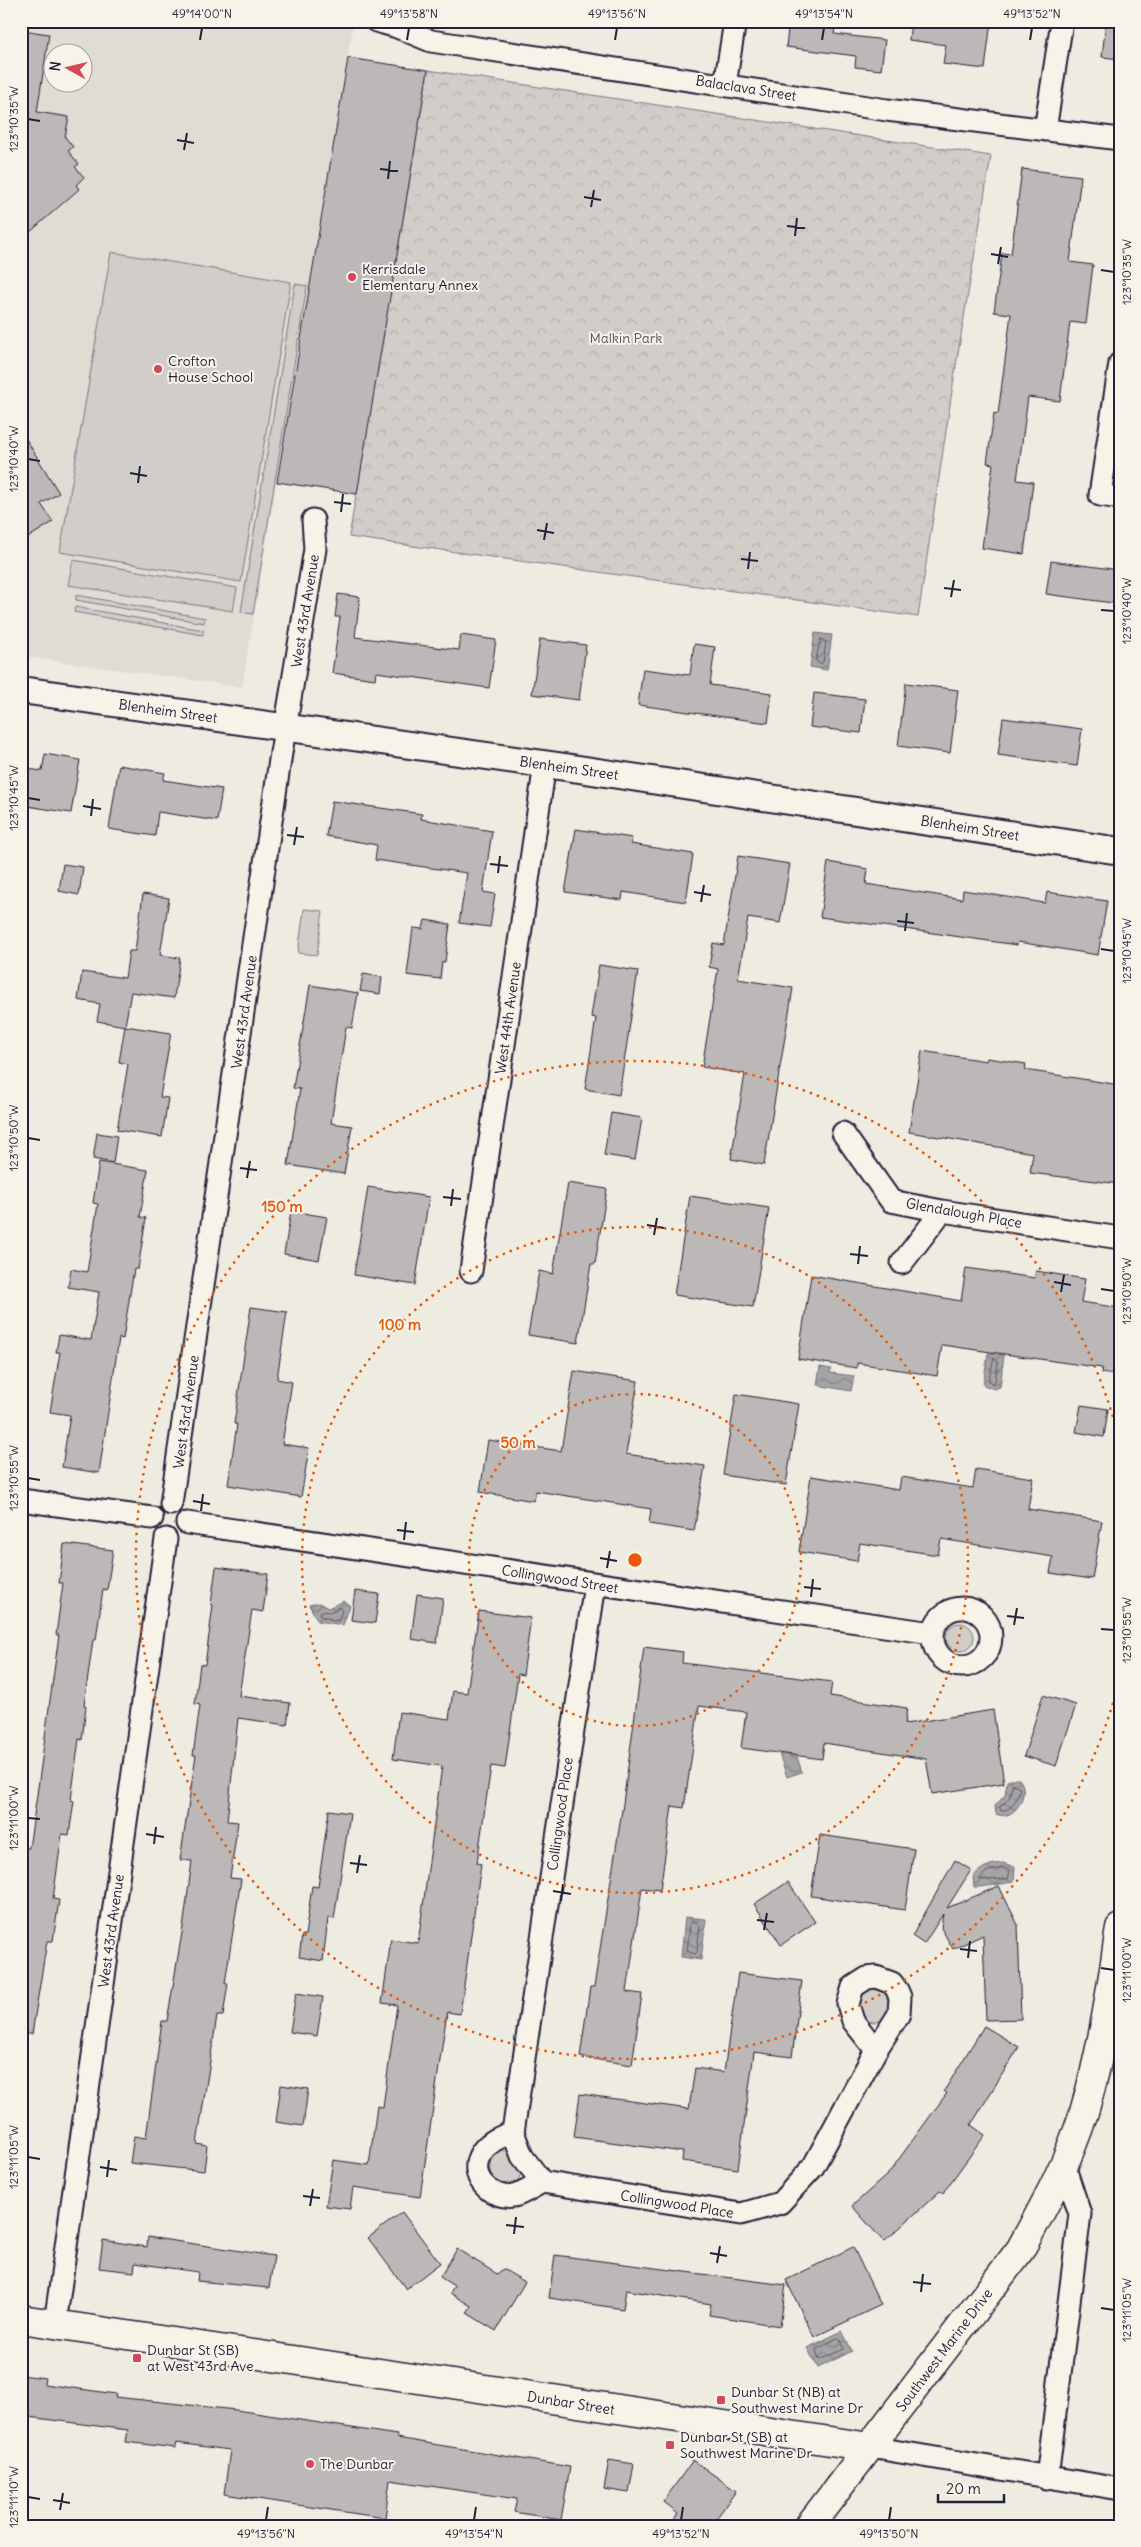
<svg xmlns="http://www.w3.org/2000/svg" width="1141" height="2547" font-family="Delius,sans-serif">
<defs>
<pattern id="forest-crowns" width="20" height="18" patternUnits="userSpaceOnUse" patternTransform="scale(1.25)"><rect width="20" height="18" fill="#d1cdc9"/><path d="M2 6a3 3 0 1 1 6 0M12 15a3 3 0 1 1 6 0" fill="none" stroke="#b3b0ae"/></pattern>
<pattern id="water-waves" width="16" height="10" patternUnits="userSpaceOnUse" patternTransform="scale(1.25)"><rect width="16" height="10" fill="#a6a3a6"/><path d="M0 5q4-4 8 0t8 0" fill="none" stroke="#878488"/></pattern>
</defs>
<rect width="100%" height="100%" fill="#eeebe1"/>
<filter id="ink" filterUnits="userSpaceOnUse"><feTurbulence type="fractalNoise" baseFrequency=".02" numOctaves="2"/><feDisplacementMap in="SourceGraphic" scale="10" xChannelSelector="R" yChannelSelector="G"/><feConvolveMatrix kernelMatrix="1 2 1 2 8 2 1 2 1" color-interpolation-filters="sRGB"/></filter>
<g filter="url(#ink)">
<path fill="#dfdcd4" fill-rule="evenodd" d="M21 21H96L120 25 122 21H326L353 25 242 687 21 656ZM52 52H82V82H52Z"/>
<path fill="#d1cdc9" stroke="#7a7882" d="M111 252 291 282 241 582 60 552Z
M295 284 307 286 253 614 241 612Z
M73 560 237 588 233 611 68 585Z
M76 595 205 618 204 623 76 600Z
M75 607 203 630V635L74 612Z
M304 909 323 911 317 955 298 953Z
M946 1637a14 14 0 1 1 28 0a14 14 0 1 1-28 0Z
M857 2005a17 17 0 1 1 34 0a17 17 0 1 1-34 0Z
M500 2150 508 2151 521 2173 518 2182 502 2184 492 2178C488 2166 489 2157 500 2150Z"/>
<path fill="url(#forest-crowns)" stroke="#7a7882" d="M428 70 991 156 955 371 918 617 349 537Z"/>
<path fill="url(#water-waves)" stroke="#716f7b" d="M815 633 832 635 827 670 810 667Z
M988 1353 1004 1355 1000 1387 994 1389 983 1385Z
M820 1367 831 1369 830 1373 854 1376 851 1391 817 1385Z
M344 1601 350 1606 343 1625 318 1621 309 1605 319 1603 328 1608Z
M790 1736 802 1772 787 1777 775 1742Z
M1012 1779H1019C1032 1792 1014 1823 996 1814L995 1806 1005 1795 1007 1781Z
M1003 1863 1015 1867 1014 1881C1011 1883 978 1888 974 1887L973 1877C981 1867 990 1864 1003 1863Z
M685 1917 706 1919 701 1960 681 1957Z
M842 2331 852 2351 818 2368 807 2348Z"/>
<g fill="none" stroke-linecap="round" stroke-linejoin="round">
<path stroke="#575666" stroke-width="1" d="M821 639 826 642 823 662 820 664 816 661Z
M994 1359 998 1362 995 1381 992 1384 989 1380Z
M340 1608 342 1611 338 1621 322 1617 319 1614 321 1611 329 1612Z
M1013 1784 1020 1788C1017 1798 1013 1810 1001 1811L1000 1807 1009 1798Z
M1003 1868 1010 1871 1008 1879 979 1880 986 1872Z
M692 1922 700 1925 697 1952 695 1954 687 1951 690 1924Z
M838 2338 841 2340 844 2349 819 2360 816 2350Z"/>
</g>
<path fill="#bbb8b7" stroke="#22223b" d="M789 21H836L834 34 885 40 881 70 855 67 856 56 786 47Z
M911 21H991L985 69 943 64 946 45 909 40Z
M1106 21H1120V59L1102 57Z
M21 30 49 34 37 112 69 117 65 137 73 147 68 151 79 164 75 167 84 177 76 185 79 189 21 240Z
M348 58 428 70 357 494 277 482Z
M1022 169 1081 176 1070 262 1093 265 1086 324 1070 322 1060 401 1028 397 1017 480 1033 482 1024 554 982 548 993 464 987 463 994 413 998 414 1011 314 994 312 1002 253 1011 254Z
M21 431 59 493 41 504 53 522 21 542Z
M1051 561 1120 570V604L1046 594Z
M338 594 360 597 355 637 459 650 461 635 496 640 489 688 376 672 375 679 332 673 340 617H335Z
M540 639 586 645 579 700 532 694Z
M694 644 715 647 710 685 772 693 768 723 638 705 643 669 690 675Z
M906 683 958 690 950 753 898 746Z
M814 693 865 699 861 733 810 727Z
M1003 718 1082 729 1077 766 998 755Z
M45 754 80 760 71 813 21 805V768L42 771Z
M119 765 165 773 163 780 222 789 217 821 158 812 155 836 109 829Z
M332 801 422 814 421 819 492 831 483 892 495 894 490 927 459 923 467 873 375 860 377 845 326 836Z
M576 829 632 838 631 844 693 854 686 902 623 892 622 900 565 892Z
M738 856 790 864 780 923 748 918 738 979 793 988 764 1165 731 1159 745 1074 702 1067 718 969 709 967 713 943 724 945Z
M828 862 868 869 866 884 962 899 963 890 1045 903 1047 892 1107 901 1098 955 1018 942 1017 945 820 917Z
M63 864 83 867 79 895 59 891Z
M143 894 169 898 160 955 180 958 174 998 131 992 125 1026 97 1021 100 1004 78 1000 82 972 125 978 129 951H135Z
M425 920 450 924 445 962H442L440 979 407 975 413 928 423 929Z
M599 965 638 971 619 1095 585 1089 596 1018 591 1017Z
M363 974 382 977 380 994 360 991Z
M310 985 358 993 352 1028 346 1027 331 1123 352 1126 344 1174 288 1165 300 1089 293 1088Z
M125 1026 171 1033 160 1097 168 1098 162 1137 117 1130 128 1064 119 1062Z
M922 1051 986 1061 987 1058 1026 1064 1025 1070 1120 1085V1184L1030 1173 1033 1153 909 1132Z
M611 1113 642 1118 635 1160 604 1155Z
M97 1133 117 1136 113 1163 93 1159Z
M99 1162 148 1170 140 1217 146 1218 138 1269H134L123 1339 119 1338 99 1473 62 1467 70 1415 50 1412 60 1352H56L59 1335 91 1340 99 1292 68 1287 71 1269 87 1272 98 1204 93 1203Z
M568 1183 607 1189 595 1264H591L578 1343 528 1335 539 1271 553 1274Z
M368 1187 429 1197 415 1285 354 1275Z
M690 1196 769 1208 753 1307 674 1295Z
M291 1211 327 1217 319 1260 284 1254Z
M966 1268 1035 1278 1036 1271 1085 1279 1081 1302 1120 1308V1376L1101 1373 1102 1368 942 1345 937 1376 857 1363V1368L798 1359 811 1275 961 1301Z
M251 1307 287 1312 277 1379 292 1382 282 1444 309 1448 301 1497 228 1485 237 1424H234Z
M574 1371 638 1381 626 1454 705 1466 694 1531 649 1524 651 1509 536 1491 534 1501 480 1492 488 1440 561 1451Z
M736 1394 799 1404 786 1485 723 1475Z
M1081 1405 1108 1409 1104 1437 1076 1432Z
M976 1469 1033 1478 1028 1509 1102 1521 1092 1579 1050 1573 1053 1557 941 1539 938 1555 860 1543 857 1561 799 1552 811 1476 899 1490 901 1477 973 1488Z
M64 1544 113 1550 107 1590 103 1589 96 1640H93L84 1705 86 1706 82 1740 79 1739 71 1800 74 1801 69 1835 62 1834 53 1899 59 1900 53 1941H47L32 2034H21V1936L28 1887 21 1886V1847L29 1848 37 1795 59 1635H56L63 1583H59Z
M216 1567 268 1574 263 1612 252 1610 239 1696 290 1703 287 1725 238 1718 227 1821 238 1822 230 1878 241 1879 225 1983H228L223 2016H217L197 2144 207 2146 204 2171 130 2163 134 2136 146 2138 162 2021H167L184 1921 192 1861 180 1860 196 1755H193L200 1705 195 1704 200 1664 205 1665 213 1605 211 1604Z
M355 1591 379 1594 375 1623 351 1620Z
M417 1594 443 1598 437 1643 411 1639Z
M479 1611 531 1618 523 1675 518 1674 505 1768 491 1766 477 1863 481 1864 460 2014 447 2012 420 2197 353 2187 350 2209 326 2206 333 2160 369 2165 377 2106 383 2107 397 2005 382 2003 391 1939 418 1943 442 1766 393 1759 399 1712 449 1719 453 1691 467 1693Z
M644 1647 683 1652 682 1663 832 1682 830 1696 907 1708 905 1724 993 1710 1004 1783 932 1794 926 1759 824 1743 822 1759 741 1748 746 1712 699 1706 684 1808 672 1806 660 1890 642 1888 627 1992 642 1994 632 2065 580 2057 590 1987H594L623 1804Z
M1043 1695 1076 1705 1056 1766 1024 1756Z
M329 1810 350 1813 334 1919 328 1918 323 1961 299 1957 302 1935 305 1936 312 1886 318 1887Z
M820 1835 914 1849 905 1910 811 1896Z
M955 1860 971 1870 947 1908 999 1886 1018 1925 1021 2019 986 2020 983 1935 953 1949 941 1928 943 1914 924 1944 912 1936Z
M788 1882 815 1922 781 1945 754 1904Z
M738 1973 802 1981 792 2057 754 2052 738 2169 682 2161 683 2152 574 2137 580 2094 689 2109 695 2068 724 2072Z
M296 1993 323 1997 317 2036 290 2032Z
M984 2026 1019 2047 971 2125 985 2135 943 2193 940 2191 884 2242 852 2206 888 2174 947 2093 944 2091Z
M281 2085 308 2089 303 2126 276 2122Z
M402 2212 440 2263 406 2289 368 2238Z
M148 2237 274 2256 269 2288 197 2281 198 2272 135 2263 134 2272 99 2268 103 2240 147 2247Z
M853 2247 881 2305 814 2337 786 2280Z
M457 2249 497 2274 503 2269 525 2282 496 2331 467 2313 471 2306 450 2293 454 2286 440 2277Z
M555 2255 786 2285 780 2326 709 2315 711 2304 626 2290 623 2309 549 2298Z
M21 2375 45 2378 44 2384 116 2394 115 2397 236 2410 397 2435V2438L570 2467 561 2520 514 2512 517 2499 390 2480 385 2518 224 2494 230 2450 176 2443 175 2448 126 2442 128 2430 21 2416Z
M609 2460 634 2464 629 2493 604 2489Z
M693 2460 736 2491 711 2526H669L678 2514 663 2502Z"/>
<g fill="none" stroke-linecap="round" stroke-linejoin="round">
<defs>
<path id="minor" d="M376 21 397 27 431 41 887 110 1120 139
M725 85 735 21
M1045 130 1062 21
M1120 363 1100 495 1120 498
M843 1133 891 1201 942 1211 1120 1238
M902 1263 942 1211
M471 1271 545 764
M21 1500 152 1518
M171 1504 281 753 315 549 313 520
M187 1523 932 1633
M595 1584 513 2132 522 2156 542 2182 741 2214 780 2203 813 2167 876 2050 899 2014 900 1997 897 1990 892 1983 876 1977 867 1978 853 1987 848 2004 853 2021 876 2050
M933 1637a29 29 0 1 1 58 0a29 29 0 1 1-58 0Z
M513 2132C500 2137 489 2141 481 2153 467 2175 490 2200 514 2196 523 2194 534 2186 542 2182
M55 2324 166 1539
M870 2447 1120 2489
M1047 2478 1080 2214 1064 2165"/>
<path id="tertiary" d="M21 690 572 768 1120 851"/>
<path id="secondary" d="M21 2319 870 2447
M809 2526 1020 2250C1045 2205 1069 2160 1084 2112 1102 2052 1111 1990 1120 1928"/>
</defs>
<use href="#minor" stroke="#22223b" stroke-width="25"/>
<use href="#tertiary" stroke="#22223b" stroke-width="30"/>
<use href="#secondary" stroke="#22223b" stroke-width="31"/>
<use href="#minor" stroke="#f7f3e8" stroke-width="21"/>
<use href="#tertiary" stroke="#f7f3e8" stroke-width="26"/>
<use href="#secondary" stroke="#f7f3e8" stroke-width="28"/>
</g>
</g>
<path fill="none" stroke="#22223b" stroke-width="2" d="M200 40 202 28M407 40 409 28M615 40 617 28M822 40 824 28M1030 40 1032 28M28 119 40 121M177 140 194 143M184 150 187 133M380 169 398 171M388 179 390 161M584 197 601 200M591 207 594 190M787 226 805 228M795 236 797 218M991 254 1008 257M998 264 1001 247M1101 270 1114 272M28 459 40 461M130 473 147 476M138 483 140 466M334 502 351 504M341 512 343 494M537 530 554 533M544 540 547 523M741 559 758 561M748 569 750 552M944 588 961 590M951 597 954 580M1101 610 1114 611M28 798 40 800M83 806 101 809M91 816 93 799M287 835 304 837M294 845 297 827M490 864 508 866M498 873 500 856M694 892 711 895M701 902 704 885M897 921 914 923M905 931 907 913M1101 949 1114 951M28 1138 40 1140M240 1168 257 1170M247 1178 250 1161M443 1197 461 1199M451 1206 453 1189M647 1225 664 1228M654 1235 657 1218M850 1254 868 1256M858 1264 860 1246M1054 1282 1071 1285M1101 1289 1114 1291M1061 1292 1064 1275M28 1478 40 1480M193 1501 210 1504M201 1511 203 1494M397 1530 414 1532M404 1540 406 1522M600 1558 617 1561M607 1568 610 1551M804 1587 821 1589M811 1597 813 1579M1007 1616 1024 1618M1014 1625 1017 1608M1101 1629 1114 1630M28 1818 40 1819M146 1834 164 1837M154 1844 156 1827M350 1863 367 1865M357 1873 360 1855M553 1891 571 1894M561 1901 563 1884M757 1920 774 1922M764 1930 767 1913M960 1949 977 1951M968 1958 970 1941M1101 1968 1114 1970M28 2157 40 2159M100 2167 117 2170M107 2177 109 2160M303 2196 320 2198M310 2206 313 2189M506 2225 524 2227M514 2234 516 2217M710 2253 727 2256M717 2263 720 2246M913 2282 931 2284M921 2292 923 2274M1101 2308 1114 2310M28 2497 40 2499M53 2500 70 2503M60 2510 63 2493M266 2520 268 2507M474 2520 476 2507M681 2520 683 2507M889 2520 891 2507"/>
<g fill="none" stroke="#e8590c" stroke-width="2.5" stroke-dasharray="2.5 5">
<circle cx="635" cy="1560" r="166"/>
<circle cx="635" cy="1560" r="333"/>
<path d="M1119 1681A499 499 0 1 1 1119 1439"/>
</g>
<g fill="#d1495b" stroke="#f7f3e8" stroke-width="2">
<circle cx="352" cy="277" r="5"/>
<circle cx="158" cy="369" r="5"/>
<rect x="132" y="2353" width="10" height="10" rx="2.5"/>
<rect x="716" y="2395" width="10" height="10" rx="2.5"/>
<rect x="665" y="2440" width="10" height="10" rx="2.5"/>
<circle cx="310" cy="2464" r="5"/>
</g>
<g text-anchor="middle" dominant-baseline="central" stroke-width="4" stroke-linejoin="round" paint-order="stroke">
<g font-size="14" fill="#22223b" stroke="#f7f3e8">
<text transform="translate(746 88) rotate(9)">Balaclava Street</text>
<text transform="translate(305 611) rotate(-81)">West 43rd Avenue</text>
<text transform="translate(168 711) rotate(8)">Blenheim Street</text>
<text transform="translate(569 768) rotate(8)">Blenheim Street</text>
<text transform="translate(970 828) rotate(9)">Blenheim Street</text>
<text transform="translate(244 1012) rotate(-82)">West 43rd Avenue</text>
<text transform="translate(508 1018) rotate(-82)">West 44th Avenue</text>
<text transform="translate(964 1213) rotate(10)">Glendalough Place</text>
<text transform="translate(186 1412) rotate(-82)">West 43rd Avenue</text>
<text transform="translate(560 1579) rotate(9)">Collingwood Street</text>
<text transform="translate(560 1814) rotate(-82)">Collingwood Place</text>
<text transform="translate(111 1931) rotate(-82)">West 43rd Avenue</text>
<text transform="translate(677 2204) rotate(9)">Collingwood Place</text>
<text transform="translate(944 2350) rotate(-53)">Southwest Marine Drive</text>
<text transform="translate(571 2403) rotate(9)">Dunbar Street</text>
</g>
<g font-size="14" fill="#22223b" stroke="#f7f3e8" text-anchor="start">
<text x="362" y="269">Kerrisdale<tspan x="362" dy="16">Elementary Annex</tspan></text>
<text x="168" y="361">Crofton<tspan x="168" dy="16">House School</tspan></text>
<text x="147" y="2350">Dunbar St (SB)<tspan x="147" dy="16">at West 43rd Ave</tspan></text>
<text x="731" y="2392">Dunbar St (NB) at<tspan x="731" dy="16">Southwest Marine Dr</tspan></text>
<text x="680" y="2437">Dunbar St (SB) at<tspan x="680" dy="16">Southwest Marine Dr</tspan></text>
<text x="320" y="2464">The Dunbar</text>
</g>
<g font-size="14" fill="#575566" stroke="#f7f3e8">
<text x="626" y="338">Malkin Park</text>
</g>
</g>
<circle cx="635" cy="1560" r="8" fill="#e8590c" stroke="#f7f3e8" stroke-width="2.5"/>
<g font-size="15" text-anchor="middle" font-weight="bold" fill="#e8590c" stroke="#f7f3e8" stroke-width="4" stroke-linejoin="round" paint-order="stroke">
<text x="282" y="1212">150 m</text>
<text x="400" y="1330">100 m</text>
<text x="518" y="1448">50 m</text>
</g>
<rect width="1141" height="2547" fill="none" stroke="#f7f3e8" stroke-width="55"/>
<g transform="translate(68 68) rotate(278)"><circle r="24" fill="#f7f3e8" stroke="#a29fa3"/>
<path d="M0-4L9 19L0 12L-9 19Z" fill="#d1495b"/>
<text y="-8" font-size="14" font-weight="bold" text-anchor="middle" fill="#22223b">N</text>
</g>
<path d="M938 2494v8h66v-8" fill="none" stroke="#22223b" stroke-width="2.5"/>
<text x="946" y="2494" font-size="15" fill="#22223b" stroke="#f7f3e8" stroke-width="4" paint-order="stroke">20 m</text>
<rect x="28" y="28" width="1086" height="2492" fill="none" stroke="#22223b" stroke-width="2"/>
<g font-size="12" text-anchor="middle" fill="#22223b">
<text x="202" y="18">49°14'00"N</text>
<text x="409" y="18">49°13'58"N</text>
<text x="617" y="18">49°13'56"N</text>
<text x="824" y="18">49°13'54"N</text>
<text x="1032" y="18">49°13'52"N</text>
<text transform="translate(14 119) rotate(-90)" y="4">123°10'35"W</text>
<text transform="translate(1127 272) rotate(-90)" y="4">123°10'35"W</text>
<text transform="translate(14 459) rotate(-90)" y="4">123°10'40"W</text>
<text transform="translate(1127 611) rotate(-90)" y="4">123°10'40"W</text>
<text transform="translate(14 798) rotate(-90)" y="4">123°10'45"W</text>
<text transform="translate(1127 951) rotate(-90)" y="4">123°10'45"W</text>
<text transform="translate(14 1138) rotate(-90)" y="4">123°10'50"W</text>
<text transform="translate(1127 1291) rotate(-90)" y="4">123°10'50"W</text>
<text transform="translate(14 1478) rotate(-90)" y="4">123°10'55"W</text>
<text transform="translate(1127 1630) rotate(-90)" y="4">123°10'55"W</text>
<text transform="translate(14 1818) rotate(-90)" y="4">123°11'00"W</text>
<text transform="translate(1127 1970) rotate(-90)" y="4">123°11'00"W</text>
<text transform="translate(14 2157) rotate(-90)" y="4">123°11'05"W</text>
<text transform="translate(1127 2310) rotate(-90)" y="4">123°11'05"W</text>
<text transform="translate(14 2497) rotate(-90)" y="4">123°11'10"W</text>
<text x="266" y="2538">49°13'56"N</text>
<text x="474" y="2538">49°13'54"N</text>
<text x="681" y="2538">49°13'52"N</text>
<text x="889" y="2538">49°13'50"N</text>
</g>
</svg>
